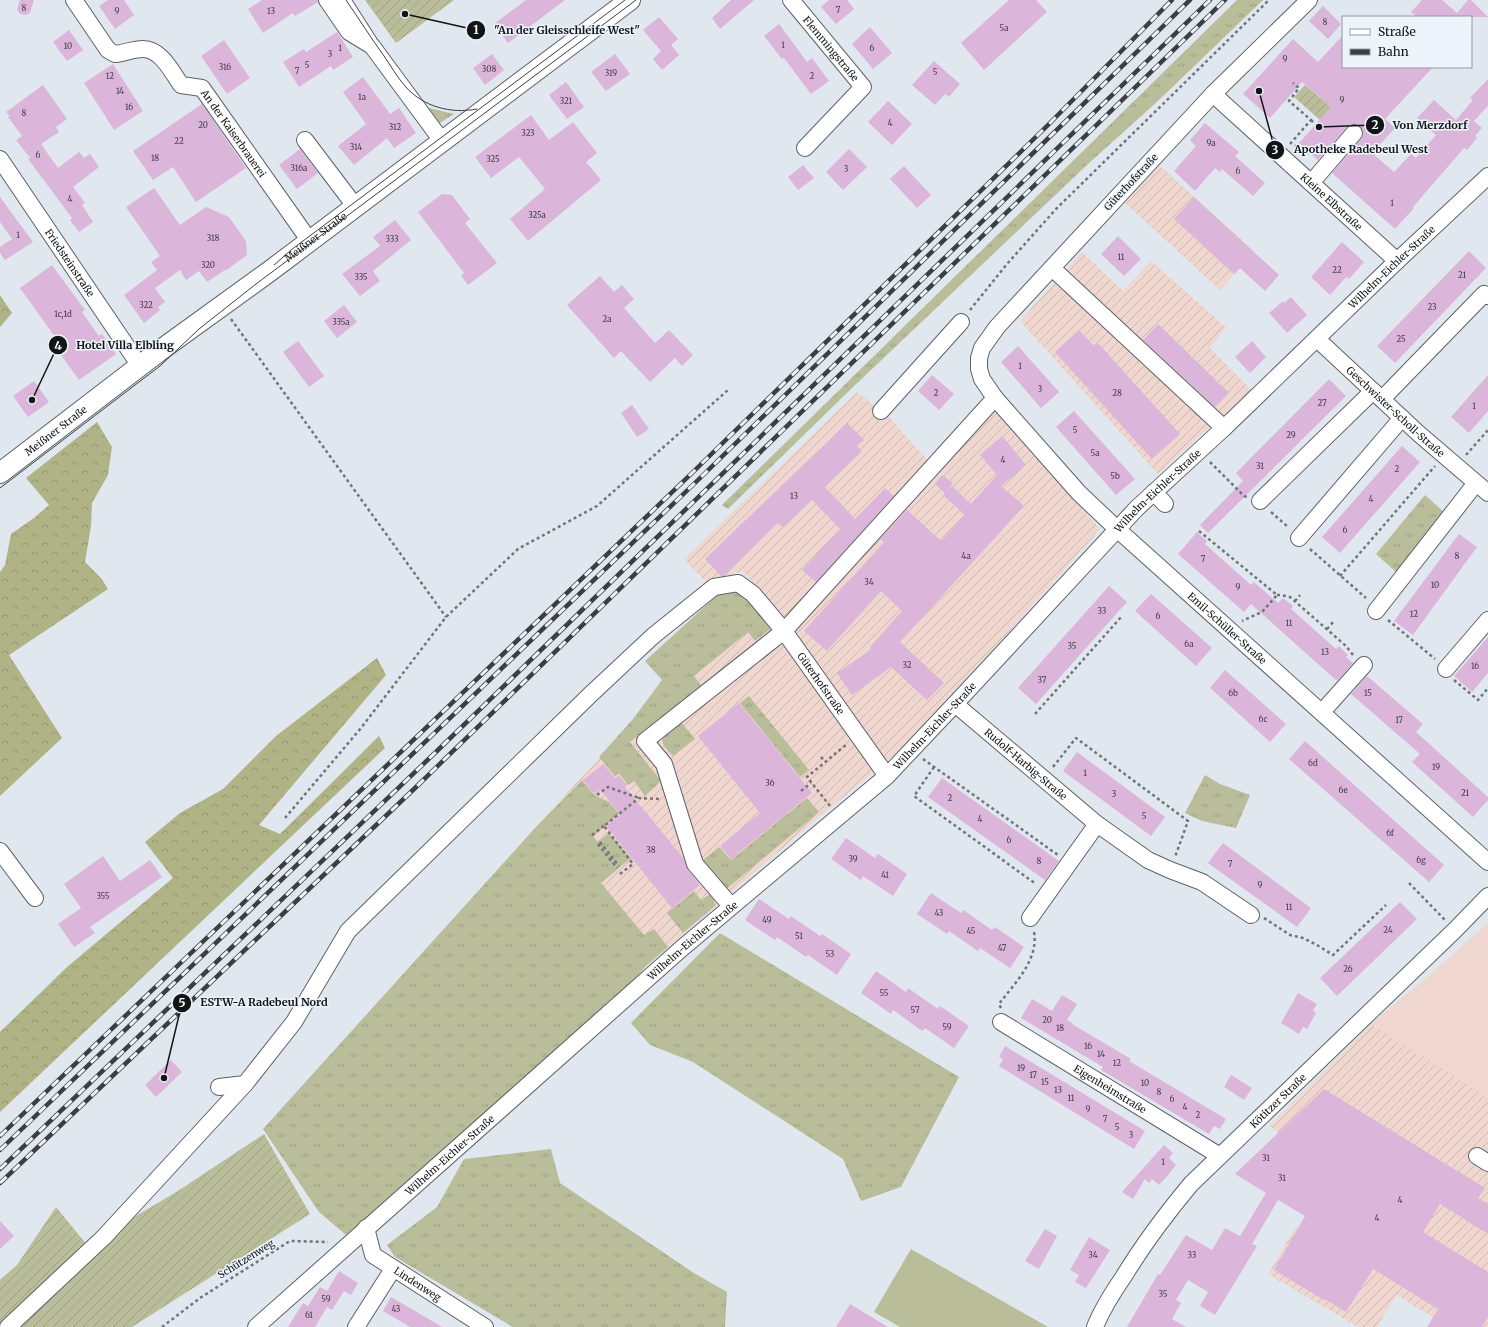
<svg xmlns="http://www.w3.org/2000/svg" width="1488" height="1327" font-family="Merriweather,serif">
<defs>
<pattern id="industrial-furrows" width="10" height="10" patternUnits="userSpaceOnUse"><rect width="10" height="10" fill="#efd6cf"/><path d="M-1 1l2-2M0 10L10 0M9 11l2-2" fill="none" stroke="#ccb7b1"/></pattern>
<pattern id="grass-tufts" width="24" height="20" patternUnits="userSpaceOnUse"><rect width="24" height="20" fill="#b9bd99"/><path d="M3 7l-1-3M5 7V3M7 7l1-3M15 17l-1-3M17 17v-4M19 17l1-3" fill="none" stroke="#9ea283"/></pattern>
<pattern id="forest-crowns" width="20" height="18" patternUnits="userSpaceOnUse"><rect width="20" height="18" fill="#afb385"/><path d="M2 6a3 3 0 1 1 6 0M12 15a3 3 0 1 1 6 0" fill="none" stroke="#969972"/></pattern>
<pattern id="garden-furrows" width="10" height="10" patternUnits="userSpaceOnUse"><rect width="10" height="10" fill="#b9bd99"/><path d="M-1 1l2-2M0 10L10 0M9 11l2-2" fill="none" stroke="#9ea283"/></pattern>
</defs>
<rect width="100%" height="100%" fill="#e0e7ee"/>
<path fill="#efd6ce" d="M1488 923V1097L1371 1024 1431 974Z"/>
<path fill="url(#industrial-furrows)" d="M1159 165 1255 252 1220 290 1125 203Z
M1082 252 1123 291 1151 261 1226 327 1210 348 1251 390 1158 474 1020 321Z
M857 392 889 417 928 461 984 397 1100 529 1045 592 898 752 813 822 645 967 535 828 757 586 742 571 706 582 684 559Z
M1371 1024 1488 1097V1327H1450L1396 1295 1377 1327H1358L1268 1274 1296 1227 1308 1234 1342 1176 1269 1126Z"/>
<path fill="url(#grass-tufts)" d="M1237 0H1263L1159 100 1088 164 852 388 728 509 722 505Z
M425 107 454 114 438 124Z
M1425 495 1445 513 1396 572 1376 554Z
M736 588 748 595 773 627 755 641 748 632 694 676 701 685 630 742 661 781 645 796 634 781 628 785 619 773 615 776 599 757 633 719 662 680 645 661 723 590Z
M749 696 809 770 800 777 740 703Z
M681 722 695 739 673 756C669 751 660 745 663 737Z
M1205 775 1220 784 1250 795 1236 828 1202 821 1185 813Z
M582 780 594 795 609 802 619 814 593 836 598 842 609 833 631 858 601 883 644 935 654 929 668 947 645 967 624 992 530 1077 346 1235 319 1212 263 1129 535 828Z
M807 798 819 812 724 891 701 862 719 847 731 860Z
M694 891 701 900 710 894 714 899 715 906 683 933 667 913Z
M720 933 959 1077 901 1187 861 1201 843 1159 693 1062 650 1045 631 1023Z
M551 1149 560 1183 694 1273 727 1292 725 1327H513L395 1257 387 1245 437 1207 464 1159Z"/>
<path fill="url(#forest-crowns)" d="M0 295 12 313 0 327Z
M97 422 112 447 108 475 92 503 91 526 85 562 101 578 108 589 9 655 62 738 0 796V572L5 565 11 534 34 518 49 505 26 478Z
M377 658 386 675 259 825 280 834 379 736 385 748 0 1112V1032L67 967 173 878 145 842 180 813 223 789 276 736Z"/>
<path fill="url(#garden-furrows)" d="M365 0H454L396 43Z
M1305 85 1331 107 1320 120 1294 97Z
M264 1134 310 1214 132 1327H0V1280L17 1265 56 1207 87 1245 178 1191Z"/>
<path fill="#b9bd99" d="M911 1249 1048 1327H900L874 1312Z"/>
<path fill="#dcb6da" d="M20 0H34L30 13 26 15 20 14 17 10Z
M108 0H124L134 15 115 29 99 6Z
M262 0H318V2L295 16 293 13 263 33 248 9Z
M526 0H565L508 43 494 24Z
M731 0H754L720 29 712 18Z
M829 0H847L854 9 836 24 821 7Z
M1009 0H1036L1047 12 984 70 961 43Z
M1422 0H1442L1457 13 1468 0H1471L1488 17H1417L1411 12Z
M1323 6 1341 24 1328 39 1309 21Z
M659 17 678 39 671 45 679 55 662 70 653 59 661 51 643 30Z
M779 24 807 62 812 58 829 81 811 94 784 58 782 59 764 36Z
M870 27 892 53 873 69 852 44Z
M69 30 83 50 67 61 53 42Z
M337 32 353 57 333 70 331 66 299 87 283 62 304 49 306 52Z
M1343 35V67H1433L1385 119 1395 128 1372 153 1394 172 1411 154 1416 158 1436 135 1417 118 1434 100 1456 120 1473 100 1470 98 1488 79V106L1474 121 1482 128 1475 136 1477 138 1467 150 1464 148 1413 207 1414 208 1395 229 1332 173 1361 139 1363 134V130L1360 126 1355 124H1351L1347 127 1318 160 1299 143 1331 107 1302 82 1270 118 1243 94 1293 39 1318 62Z
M224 40 250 78 227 94 201 56Z
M492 54 504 70 485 85 473 68Z
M615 54 630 74 606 91 591 72Z
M934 61 960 84 949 97 945 94 935 105 912 85Z
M113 64 143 111 114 130 84 83Z
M363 77 390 114 399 108 416 133 394 148 387 138 354 165 338 146 366 124 343 92Z
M566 82 584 107 567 119 549 95Z
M43 85 67 119 56 127 59 132 41 144 58 168 79 152 84 158 90 154 99 167 73 187 85 203 82 205 93 222 79 232 70 220 72 218 28 159 30 158 16 140 22 136 8 117 10 116 6 112Z
M888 101 912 124 892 145 868 122Z
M202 104 246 168 196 202 173 167 153 180 133 151Z
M531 115 549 140 573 122 597 153 586 162 601 180 528 241 510 219 545 189 519 157 491 178 475 157Z
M1205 123 1239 152 1235 156 1265 183 1253 196 1222 169 1220 172 1215 168 1195 191 1174 171 1196 146 1190 140Z
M300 149 318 173 297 189 279 165Z
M849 149 867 167 843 190 826 172Z
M803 165 814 178 798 190 788 177Z
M904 166 931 195 917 208 890 179Z
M154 188 180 225 206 207 229 217 246 241 247 255 228 269 225 270 207 282 199 271 186 280 180 270 155 288 165 302 158 307 160 310 144 323 124 295 157 270 151 262 160 256 126 207Z
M442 194 452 195 470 219 465 223 497 263 468 285 461 276 464 273 418 212Z
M0 197 33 242 5 260 0 253V247L12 239 0 222Z
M1194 197 1279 275 1265 291 1240 268 1234 274 1174 219Z
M395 220 411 240 373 271 380 281 360 296 342 274 380 246 373 237Z
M1118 236 1141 259 1124 276 1101 254Z
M1342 242 1364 262 1349 279 1346 277 1330 295 1311 277Z
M1469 251 1486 268 1395 363 1377 346Z
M52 265 85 310 82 312 99 336 102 334 116 354 79 380 61 355 66 352 20 288Z
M600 276 614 292 622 285 634 299 624 308 655 343 669 330 693 355 682 366 675 358 650 382 621 351 614 358 567 305Z
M1291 297 1307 315 1287 333 1269 313 1283 301 1284 303Z
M344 305 357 322 337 338 324 321Z
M1158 324 1229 393 1215 407 1143 340Z
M1079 330 1094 346 1098 343 1180 434 1152 459 1055 352Z
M298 341 324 376 309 387 283 352Z
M1252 341 1266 357 1250 373 1235 357Z
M1018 346 1059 392 1041 408 1001 362Z
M932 375 954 394 939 410 918 391Z
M1488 375V411L1469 433 1451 417Z
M1329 379 1346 396 1208 533 1200 525 1243 481 1236 473Z
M34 381 49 402 28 417 13 396Z
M632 405 649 429 637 437 621 413Z
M1074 411 1135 479 1116 495 1056 427Z
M847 423 864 440 857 446 862 451 825 487 855 519 885 488 894 496 816 582 802 570 840 529 812 500 783 528 778 523 723 576H721L705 559Z
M1002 436 1026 465 1001 486 1024 506 900 642 944 683 927 700 891 667 852 695 837 673 872 649 870 647 902 611 881 591 827 651 804 631 884 542 880 539 907 510 941 541 965 515 943 495 945 493 935 484 942 475 953 483 946 492 952 486 971 504 997 475 980 455Z
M1402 446 1420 462 1340 553 1322 537Z
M1197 532 1207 541 1205 544 1251 585 1254 582 1278 603 1283 598 1293 606 1291 609 1336 649 1339 646 1348 655 1346 657 1353 663 1337 681 1251 604 1244 612 1178 554Z
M1459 534 1477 547 1413 635 1394 621Z
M1109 586 1127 602 1036 704 1018 688Z
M1151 594 1212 648 1196 666 1135 611Z
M1488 637V673L1472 692 1454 676Z
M1225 670 1286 724 1270 742 1210 688Z
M1367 676 1423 724 1416 732 1488 797V800L1473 817 1412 762 1420 754 1351 694Z
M739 703 812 793 731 859 720 846 760 813 698 736Z
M1305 741 1444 865 1429 882 1289 759Z
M1077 752 1165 817 1151 836 1063 771Z
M603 764 615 778 619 775 627 785 625 787 684 859 688 870 700 885 672 908 606 826 620 815 600 789 594 794 583 780Z
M942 778 1059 861 1045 880 928 797Z
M846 838 875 858 878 854 907 874 893 896 863 876 861 880 831 859Z
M1223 843 1311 908 1297 927 1208 863Z
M103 856 120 881 150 860 162 877 90 927 95 933 74 947 58 924 81 908 64 884Z
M931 893 961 913 963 910 992 930 995 927 1024 947 1010 968 980 948 978 951 949 931 947 934 917 914Z
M759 899 789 919 791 916 820 936 822 934 851 954 837 975 808 955 806 957 777 937 775 940 745 920Z
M1400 902 1417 919 1337 996 1320 978Z
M876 971 906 992 908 988 938 1009 940 1006 969 1026 954 1048 925 1028 922 1031 893 1010 891 1014 861 993Z
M1298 993 1317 1004 1313 1010 1316 1013 1307 1029 1303 1027 1299 1034 1281 1023Z
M1062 995 1077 1004 1067 1020 1073 1023 1072 1024 1131 1059 1129 1061 1226 1119 1220 1129 1214 1126 1209 1134 1101 1070 1103 1067 1021 1018 1032 999 1052 1011Z
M1005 1046 1145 1131 1134 1149 999 1066 1003 1059 999 1057Z
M171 1060 182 1072 156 1097 145 1085Z
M1231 1075 1252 1088 1244 1100 1224 1087Z
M1324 1089 1485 1188 1478 1198 1488 1204V1234L1440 1204 1423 1232 1488 1272V1317L1482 1327H1427L1438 1309 1373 1269 1346 1312 1327 1300 1326 1301 1274 1270 1305 1216 1278 1200 1252 1244 1257 1246 1215 1315 1200 1306 1208 1292 1188 1280 1176 1300 1181 1303 1172 1319 1186 1327H1127L1158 1274 1160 1275 1186 1235 1212 1250 1225 1228 1240 1236 1266 1193 1235 1174Z
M1164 1145 1173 1153 1169 1158 1176 1165 1168 1175 1159 1185 1152 1179 1149 1183 1145 1179 1133 1199 1122 1192Z
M0 1221 14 1236 0 1249Z
M1045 1229 1057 1236 1039 1269 1025 1261Z
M1089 1237 1110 1250 1086 1288 1075 1282 1079 1275 1070 1270Z
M339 1271 358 1283 351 1295 344 1291 332 1310 327 1307 315 1327H288L303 1303 308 1306 320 1287 327 1291Z
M391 1297 410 1308 442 1327H410L383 1311Z
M850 1304 888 1327H836Z"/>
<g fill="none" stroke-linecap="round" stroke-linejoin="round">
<defs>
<g id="minor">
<path id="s1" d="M74 0 108 50 115 54C124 53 134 49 143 49 161 49 172 72 181 85L202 88 309 240"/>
<path d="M327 0 349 32 372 46 442 141"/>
<path d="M342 0 369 42"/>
<path id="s2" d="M791 0 863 87 805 148"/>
<path id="s3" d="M1309 0 1213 94 997 327 982 348 979 358V369L982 379 995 398 1079 493 1117 529 1488 862"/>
<path id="s4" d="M1213 94 1397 261"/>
<path d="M305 140 355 206"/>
<path id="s5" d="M0 159 140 366"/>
<path d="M1311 183 1354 133"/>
<path d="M1052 268 1224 428"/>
<path id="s6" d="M1317 339 1418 433 1488 493"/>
<path d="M1382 399 1484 294 1488 296"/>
<path d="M881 411 961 322"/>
<path d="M1154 492 1165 504"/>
<path d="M1260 501 1373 391"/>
<path d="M1299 538 1402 418"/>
<path d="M1376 611 1476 483"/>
<path d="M1446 669 1488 620"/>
<path id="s7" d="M955 704 1097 824 1148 860 1170 870 1202 882 1251 915"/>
<path d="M1322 712 1364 665"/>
<path d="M0 851 35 898"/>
<path d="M731 906 695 864 664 764 645 741 784 631 995 398"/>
<path d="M1030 918 1097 824"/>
<path id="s8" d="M1001 1022 1220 1156"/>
<path id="s9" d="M219 1087 245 1084 294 1022 348 931 591 694 653 636 714 587 738 583 753 594 784 631 887 776"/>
<path d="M1477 1156 1488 1163"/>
<path id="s10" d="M366 1228 373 1255 485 1327"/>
<path d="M8 1327 104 1237 245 1084"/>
<path id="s11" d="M256 1327 681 949 887 776 955 704 1137 508 1224 428 1397 261 1488 176"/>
<path d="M356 1327 393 1269"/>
<path id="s12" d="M1095 1327C1102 1309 1113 1292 1124 1276 1144 1243 1166 1214 1191 1184L1455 930 1488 896"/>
</g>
<g id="major">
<path id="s13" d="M0 473 158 352 270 271 630 0"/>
</g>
</defs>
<use href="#minor" stroke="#5d6269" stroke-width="18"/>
<use href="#major" stroke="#5d6269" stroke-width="22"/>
<path stroke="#717579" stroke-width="2.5" stroke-dasharray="3 3" stroke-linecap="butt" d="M1311 120 1315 124
M1290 144 1311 120 1289 101 1299 88 1293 83
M1295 145 1307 155 1309 153
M970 310 1007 264 1056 209 1269 0
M231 319 446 617
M1466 455 1488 430
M1210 462 1244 496 1247 497
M1271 512 1288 527
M1199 531 1277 595 1262 612 1242 621
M1310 549 1366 598
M1340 576 1435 466
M1277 595H1281L1290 597 1346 646 1353 655
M1295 601 1300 595
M1388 620 1435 659
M1327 629 1333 622
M1454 680 1478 700 1488 688
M1035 714 1122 616
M821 757 825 762
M923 759 1058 855
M934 767 914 796 1036 884
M1053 767 1076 738 1188 821 1175 857
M801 791 811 783
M597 795 608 787 639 798
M830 806 807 777 847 744
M285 818 361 728 446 617 518 549 597 506 728 390
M592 835 604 826
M600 842 619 866
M598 844 617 868
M620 874 633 864 604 826 639 798 659 799
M1409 883 1445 920
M1264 918 1290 935 1303 938 1317 945 1333 955 1386 905
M1001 1008 999 1004C1014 984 1039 960 1034 932
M162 1327 200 1298 290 1241 328 1242"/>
<use href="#minor" stroke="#fff" stroke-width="16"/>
<use href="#major" stroke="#fff" stroke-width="20"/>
<path stroke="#3c3f42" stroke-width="1" d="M346 0C359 19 371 38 384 56 391 66 397 77 405 86 423 107 451 114 477 109
M274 265 291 250 307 238 625 0
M0 488 160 366 199 329 256 284 636 0"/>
<defs>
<path id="rail" d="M0 1136 691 474 1046 127 1172 0
M0 1150 697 481 1190 0
M0 1169 438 750 1210 0
M0 1183 413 790 1225 0"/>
</defs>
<use href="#rail" stroke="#3c3f42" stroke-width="4.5"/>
<use href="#rail" stroke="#eef4fc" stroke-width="3" stroke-dasharray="9" stroke-linecap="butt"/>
</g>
<g text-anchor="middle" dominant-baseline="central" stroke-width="3" stroke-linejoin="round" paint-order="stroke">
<g font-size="8" fill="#443c47">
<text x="24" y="8">8</text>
<text x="838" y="10">7</text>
<text x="117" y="11">9</text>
<text x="271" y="11">13</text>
<text x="1325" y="22">8</text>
<text x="1004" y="28">5a</text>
<text x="783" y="45">1</text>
<text x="68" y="46">10</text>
<text x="340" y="48">1</text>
<text x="872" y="48">6</text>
<text x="330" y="54">3</text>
<text x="1285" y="59">9</text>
<text x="307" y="65">5</text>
<text x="225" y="67">316</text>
<text x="489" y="69">308</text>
<text x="297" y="71">7</text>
<text x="935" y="72">5</text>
<text x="611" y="73">319</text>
<text x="110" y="76">12</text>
<text x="812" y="76">2</text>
<text x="120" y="91">14</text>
<text x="362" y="97">1a</text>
<text x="1342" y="100">9</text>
<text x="566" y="101">321</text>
<text x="129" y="107">16</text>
<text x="24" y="113">8</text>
<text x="890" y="123">4</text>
<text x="203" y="125">20</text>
<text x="395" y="127">312</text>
<text x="528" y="133">323</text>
<text x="179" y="141">22</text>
<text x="1211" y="143">9a</text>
<text x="356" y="147">314</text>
<text x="38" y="155">6</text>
<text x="155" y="158">18</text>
<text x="493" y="159">325</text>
<text x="299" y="168">316a</text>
<text x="846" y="169">3</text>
<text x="1238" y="171">6</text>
<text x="70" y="199">4</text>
<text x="1392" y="203">1</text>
<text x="537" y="215">325a</text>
<text x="18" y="235">1</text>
<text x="213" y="238">318</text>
<text x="392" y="239">333</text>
<text x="1121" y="257">11</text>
<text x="208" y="265">320</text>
<text x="1337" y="270">22</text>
<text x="1462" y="275">21</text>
<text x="361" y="277">335</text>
<text x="146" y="305">322</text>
<text x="1432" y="307">23</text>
<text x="63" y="314">1c,1d</text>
<text x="607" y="319">2a</text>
<text x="341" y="322">335a</text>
<text x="1401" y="339">25</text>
<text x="1020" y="366">1</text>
<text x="1040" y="389">3</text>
<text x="936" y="393">2</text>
<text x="1117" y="393">28</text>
<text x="1322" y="403">27</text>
<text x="1474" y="406">1</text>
<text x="1075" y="430">5</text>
<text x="1291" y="435">29</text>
<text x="1095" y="453">5a</text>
<text x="1003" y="460">4</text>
<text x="1260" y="466">31</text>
<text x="1397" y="469">2</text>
<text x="1115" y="476">5b</text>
<text x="794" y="496">13</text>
<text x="1371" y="499">4</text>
<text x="1345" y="530">6</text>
<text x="966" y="556">4a</text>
<text x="1457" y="556">8</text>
<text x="1203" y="559">7</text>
<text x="869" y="582">34</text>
<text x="1435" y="585">10</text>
<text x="1238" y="587">9</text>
<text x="1102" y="611">33</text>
<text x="1414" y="614">12</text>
<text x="1158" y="616">6</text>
<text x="1289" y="623">11</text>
<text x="1189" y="644">6a</text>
<text x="1072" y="646">35</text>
<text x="1325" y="652">13</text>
<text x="907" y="665">32</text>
<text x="1475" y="666">16</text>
<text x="1042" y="680">37</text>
<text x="1233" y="693">6b</text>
<text x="1368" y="693">15</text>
<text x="1263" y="719">6c</text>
<text x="1399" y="720">17</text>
<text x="1313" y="763">6d</text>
<text x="1436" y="767">19</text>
<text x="1085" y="773">1</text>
<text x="770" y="783">36</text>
<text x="1343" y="790">6e</text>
<text x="1465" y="793">21</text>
<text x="1114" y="794">3</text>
<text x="950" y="798">2</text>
<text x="1144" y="816">5</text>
<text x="980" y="819">4</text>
<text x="1390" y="833">6f</text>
<text x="1009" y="840">6</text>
<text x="651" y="850">38</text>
<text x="853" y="859">39</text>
<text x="1421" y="860">6g</text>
<text x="1039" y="861">8</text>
<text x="1230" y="864">7</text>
<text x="885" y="875">41</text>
<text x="1260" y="885">9</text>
<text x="103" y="896">355</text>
<text x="1289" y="907">11</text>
<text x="939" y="913">43</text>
<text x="767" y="920">49</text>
<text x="1388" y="930">24</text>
<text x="971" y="931">45</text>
<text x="799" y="936">51</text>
<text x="1002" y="948">47</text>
<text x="830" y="954">53</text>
<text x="1348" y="969">26</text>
<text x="884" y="993">55</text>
<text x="915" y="1010">57</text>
<text x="1047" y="1020">20</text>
<text x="947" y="1027">59</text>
<text x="1060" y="1028">18</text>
<text x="1088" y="1046">16</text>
<text x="1101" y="1054">14</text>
<text x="1117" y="1063">12</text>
<text x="1021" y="1068">19</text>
<text x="1033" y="1075">17</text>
<text x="1045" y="1082">15</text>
<text x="1145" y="1083">10</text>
<text x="1058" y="1090">13</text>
<text x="1159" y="1092">8</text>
<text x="1071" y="1098">11</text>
<text x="1172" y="1099">6</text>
<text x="1185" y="1107">4</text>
<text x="1088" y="1109">9</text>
<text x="1198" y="1115">2</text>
<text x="1105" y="1119">7</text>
<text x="1117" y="1127">5</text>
<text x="1131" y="1135">3</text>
<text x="1266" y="1158">31</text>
<text x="1163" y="1162">1</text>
<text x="1282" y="1178">31</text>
<text x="1400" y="1200">4</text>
<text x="1377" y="1218">4</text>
<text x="1093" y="1255">34</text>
<text x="1192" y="1255">33</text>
<text x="1163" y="1294">35</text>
<text x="326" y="1299">59</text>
<text x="396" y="1309">43</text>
<text x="309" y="1315">61</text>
</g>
<g font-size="10" fill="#121416" stroke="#eef4fc">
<text stroke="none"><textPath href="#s2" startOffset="63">Flemmingstraße</textPath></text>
<text stroke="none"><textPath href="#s1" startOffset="228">An der Kaiserbrauerei</textPath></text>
<text transform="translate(1131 182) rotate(-47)">Güterhofstraße</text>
<text stroke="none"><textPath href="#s4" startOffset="160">Kleine Elbstraße</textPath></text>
<text stroke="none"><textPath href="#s13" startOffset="394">Meißner Straße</textPath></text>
<text stroke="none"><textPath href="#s5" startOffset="125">Friedsteinstraße</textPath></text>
<text stroke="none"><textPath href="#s11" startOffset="1555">Wilhelm-Eichler-Straße</textPath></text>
<text stroke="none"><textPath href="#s6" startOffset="107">Geschwister-Scholl-Straße</textPath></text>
<text stroke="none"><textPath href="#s13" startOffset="70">Meißner Straße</textPath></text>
<text stroke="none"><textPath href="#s11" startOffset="1231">Wilhelm-Eichler-Straße</textPath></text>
<text stroke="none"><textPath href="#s3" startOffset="860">Emil-Schüller-Straße</textPath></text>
<text stroke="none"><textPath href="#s9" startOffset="869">Güterhofstraße</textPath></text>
<text stroke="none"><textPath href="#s11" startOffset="907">Wilhelm-Eichler-Straße</textPath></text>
<text stroke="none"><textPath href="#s7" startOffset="93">Rudolf-Harbig-Straße</textPath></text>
<text stroke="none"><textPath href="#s11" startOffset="583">Wilhelm-Eichler-Straße</textPath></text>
<text stroke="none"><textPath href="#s8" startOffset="128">Eigenheimstraße</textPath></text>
<text stroke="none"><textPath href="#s12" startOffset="293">Kötitzer Straße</textPath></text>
<text stroke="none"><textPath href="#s11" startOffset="259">Wilhelm-Eichler-Straße</textPath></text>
<text transform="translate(246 1259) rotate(-32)">Schützenweg</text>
<text stroke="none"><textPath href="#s10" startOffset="81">Lindenweg</textPath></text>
</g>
</g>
<path fill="none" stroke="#121416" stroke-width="1.5" d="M405 14L476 30M1319 127L1375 125M1259 91L1275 150M32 400L58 345M164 1078L182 1003"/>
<g fill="#121416" stroke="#eef4fc" stroke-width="1.5">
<circle cx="405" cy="14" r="4"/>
<circle cx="1319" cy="127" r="4"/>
<circle cx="1259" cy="91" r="4"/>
<circle cx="32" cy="400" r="4"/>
<circle cx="164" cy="1078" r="4"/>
<circle cx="476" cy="30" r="10"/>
<circle cx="1375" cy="125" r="10"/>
<circle cx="1275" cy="150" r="10"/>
<circle cx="58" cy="345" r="10"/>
<circle cx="182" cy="1003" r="10"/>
</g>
<g font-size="12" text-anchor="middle" font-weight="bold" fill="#fff">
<text x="476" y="34">1</text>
<text x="1375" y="129">2</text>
<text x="1275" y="154">3</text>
<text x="58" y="350">4</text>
<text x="182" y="1007">5</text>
</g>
<g font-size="11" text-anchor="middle" font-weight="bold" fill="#121416" stroke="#eef4fc" stroke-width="3" stroke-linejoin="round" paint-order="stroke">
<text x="567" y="34">"An der Gleisschleife West"</text>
<text x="1430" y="129">Von Merzdorf</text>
<text x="1361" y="153">Apotheke Radebeul West</text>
<text x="125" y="349">Hotel Villa Elbling</text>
<text x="264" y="1006">ESTW-A Radebeul Nord</text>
</g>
<rect x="1342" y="16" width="130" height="52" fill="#eef4fc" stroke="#969aa0"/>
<rect x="1350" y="29" width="20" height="6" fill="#ffffff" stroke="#969aa0"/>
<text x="1378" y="36" font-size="12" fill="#121416">Straße</text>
<rect x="1350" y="49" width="20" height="6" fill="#3c3f42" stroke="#969aa0"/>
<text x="1378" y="56" font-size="12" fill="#121416">Bahn</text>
</svg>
